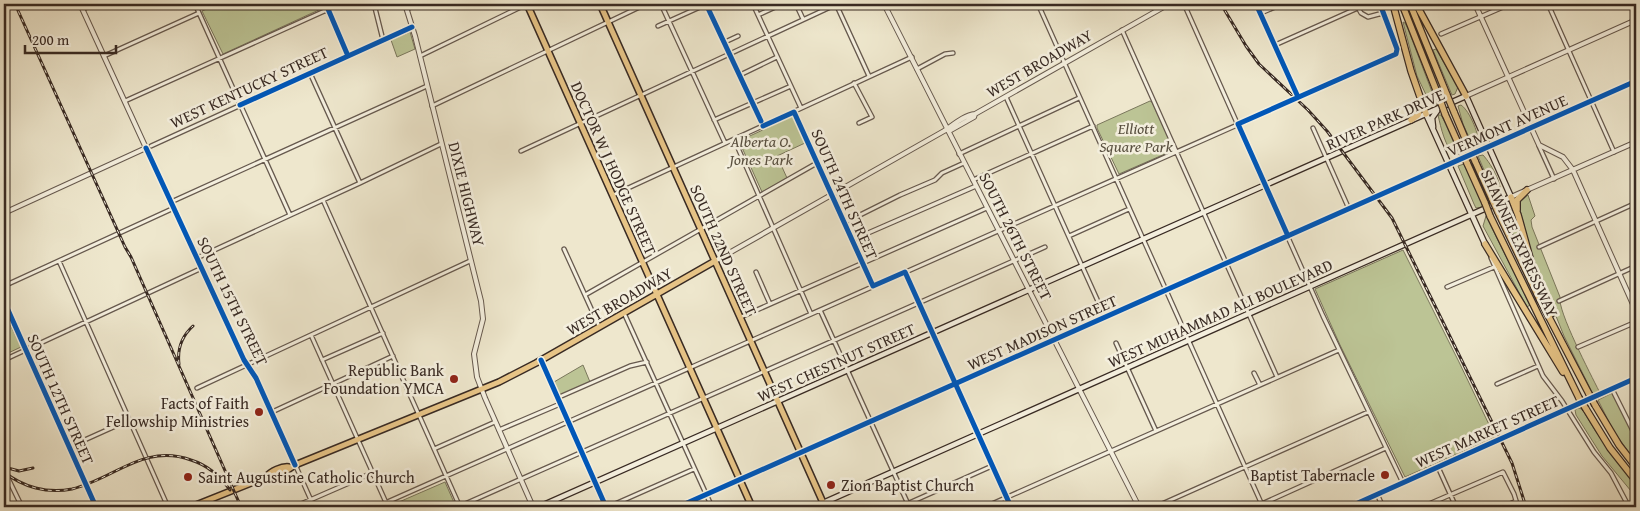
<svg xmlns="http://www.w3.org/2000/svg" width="1640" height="511" font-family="'Gentium Book Plus',serif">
<rect width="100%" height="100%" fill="#eee7cd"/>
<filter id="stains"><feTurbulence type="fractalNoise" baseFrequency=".004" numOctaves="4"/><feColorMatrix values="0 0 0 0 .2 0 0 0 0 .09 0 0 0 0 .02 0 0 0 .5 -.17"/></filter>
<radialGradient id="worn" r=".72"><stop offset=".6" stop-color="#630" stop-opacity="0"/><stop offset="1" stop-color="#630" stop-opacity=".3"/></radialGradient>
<path fill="#bcc495" stroke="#7a775c" d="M219 4H321L323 8 223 54 202 11Z
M1403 22 1405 23 1408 29 1437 105 1434 106 1429 101 1417 76Z
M410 32 415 49 397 57 391 40Z
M1436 49 1458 87 1455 94 1452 95 1433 50Z
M1150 101 1152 102 1174 150 1119 174 1097 128V125Z
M1461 105C1470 111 1480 136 1479 147L1474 148 1463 124 1458 106Z
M1438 115H1441C1447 126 1458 142 1457 155H1455C1445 147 1441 128 1438 115Z
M793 116 805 143 777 156 787 178 762 192 739 141Z
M1483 155C1492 165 1505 187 1499 200H1497L1478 156Z
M1464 164 1484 207 1476 208 1474 204 1458 166Z
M1528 195 1535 216 1531 220 1532 227 1560 297C1557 310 1591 375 1599 391L1593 394 1564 336 1533 259 1519 207 1520 202Z
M1502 206 1512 211 1522 243V246L1519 247 1504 214Z
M1486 216 1530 305 1527 307 1483 226Z
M1403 250 1459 362 1495 437 1405 477 1340 345 1315 289Z
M6 316 21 347 4 355V317Z
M583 365 590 382 560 396 554 382Z
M1612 393 1636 440V463L1613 430 1598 400Z
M1578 408 1582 409 1596 432 1636 486V497L1602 456 1576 415 1575 410Z
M445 482 456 507H393L392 505Z"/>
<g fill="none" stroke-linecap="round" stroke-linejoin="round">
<defs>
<path id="minor" d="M195 4 290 215
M325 4 348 56
M374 4 383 40
M661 4 725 143
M706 4 763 126
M753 4 801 108
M796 4 803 19
M836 4 869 76
M1038 4 1263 507
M1184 4 1323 316 1403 483
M1256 4 1298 97
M1356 4 1361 13 1368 17 1383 13
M1548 4 1614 152
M83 9 96 4
M407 9 418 4
M1261 13 1282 4
M758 15 782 4
M658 26 707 4
M1122 30 1277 377
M1441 34 1510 4
M725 42 738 36
M1275 45 1358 8
M104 56 199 13
M420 56 527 4
M917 69 945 54 953 53
M310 73 360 183
M740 75 777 57
M854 83 872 117 859 123
M1006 97 1105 317
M125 101 340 4
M432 106 646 4
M794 112 873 286
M714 120 791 86
M1313 128 1349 209
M734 139 811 314
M151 146 412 27
M1539 146 1554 179
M146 148 244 360 253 372 262 390 314 507
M521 151 837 4
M959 154 1079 98
M973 180 1093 126
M613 195 912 57
M323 200 460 507
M171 202 427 86
M844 223 900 195 935 180 942 173 964 163
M1069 236 1129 209
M852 240 976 186
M1539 247 1636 203
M564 249 599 326
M197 258 360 183 441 144
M1491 258 1543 376 1562 401 1594 452 1611 473 1629 507
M59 261 168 507
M756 272 770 304
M905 272 1011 507
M4 286 174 208
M1447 287 1494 267
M585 295 817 163
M1559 301 1636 266
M820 310 908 504
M624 313 712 507
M741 317 987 208
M311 335 388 507
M1116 343 1156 431
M1578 347 1636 322
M4 360 202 268
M322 360 383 333
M541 360 606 507
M1254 373 1260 385
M1497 384 1538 366
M197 388 470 261
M1612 389 1636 437
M557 398 630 366 647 362
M272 412 393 356
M499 430 560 404
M69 447 129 420
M434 449 495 422
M1438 467 1456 507
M4 470 22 507
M1377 494 1383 507
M294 507 372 473
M376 507 1395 55 1397 52V49L1380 4
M458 507 1045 247
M608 507 694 469
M678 507 1636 81
M900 507 992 466
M985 507 1339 350
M1155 507 1368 412
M1255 507 1386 448
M1422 507 1503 472 1514 494 1518 507
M1503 507 1516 501"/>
<path id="tertiary" d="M405 4 415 36 481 301 483 319 474 354 477 377 485 398 533 507
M884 4 1139 507
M1475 4 1539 145 1563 157 1573 170 1636 311
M1466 96 1636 20
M947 129 951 130 974 117 975 114
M1511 197 1636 142
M4 213 146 148 80 4
M715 261 944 131C953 125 964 115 975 114L1169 4
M4 301 96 507
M1349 507 1636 378"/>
<path id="secondary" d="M1426 114 1485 244
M1433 127 1432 118 1437 111
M539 507 1466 96 1511 197 814 507"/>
<path id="primary" d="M527 4 752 507
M600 4 825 507
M266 477C271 471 282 466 289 467
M191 507 266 477H270L286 471 295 465 499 382 536 363 715 261"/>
<path id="motorway" d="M1393 4 1411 71 1426 114
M1402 4 1440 100
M1410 4 1447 95
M1416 4 1466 96
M1454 112 1470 150
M1445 114 1462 152
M1411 120 1418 115 1421 104
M1475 161 1492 199
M1467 163 1485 203
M1511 197 1518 215 1533 269 1551 314
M1517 210V200L1527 190
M1498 212 1540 300 1589 394
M1490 216 1579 398
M1485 244 1563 372
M1595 405 1619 445 1636 467
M1586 409 1610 448 1636 481"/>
</defs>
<use href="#minor" stroke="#66594e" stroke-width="5.5"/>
<use href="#tertiary" stroke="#66594e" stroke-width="6"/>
<use href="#secondary" stroke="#382a23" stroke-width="7"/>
<use href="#primary" stroke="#382a23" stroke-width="8"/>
<use href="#motorway" stroke="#382a23" stroke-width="8"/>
<use href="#minor" stroke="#f4efde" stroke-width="3"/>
<use href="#tertiary" stroke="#f4efde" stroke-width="4"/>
<use href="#secondary" stroke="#f4efde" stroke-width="4.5"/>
<use href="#primary" stroke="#e7c486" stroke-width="5"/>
<use href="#motorway" stroke="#e7c486" stroke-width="5.5"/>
<defs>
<path id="rail" d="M15 4 125 247 131 257 241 507
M1221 4 1246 46 1259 64 1308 110 1327 131 1392 218 1512 463 1526 507
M179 364C177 348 182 336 193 326
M4 467 19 471 33 468
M4 472C23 487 47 494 72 489 114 479 144 443 191 460 207 465 220 476 230 490"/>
</defs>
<use href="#rail" stroke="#382a23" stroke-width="3"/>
<use href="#rail" stroke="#f4efde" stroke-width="1" stroke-dasharray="4" stroke-linecap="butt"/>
<defs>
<path id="motorway-bridge" d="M1447 95 1454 112
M1440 100 1445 114
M1470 150 1475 161
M1462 152 1467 163
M1492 199 1498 212
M1485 203 1490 216
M1589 394 1595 405
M1579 398 1586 409"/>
</defs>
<use href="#motorway-bridge" stroke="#382a23" stroke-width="8" stroke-linecap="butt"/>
<use href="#motorway-bridge" stroke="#e7c486" stroke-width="5.5"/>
<defs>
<path id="cycleway" d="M340 4 328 9 348 56
M706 4 761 121
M1256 4 1298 97
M240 105 412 27
M763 126 794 112 873 286 905 272 1011 507
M146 148 244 360 256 378 295 465
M1288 236 1238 124 1396 54 1397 49 1380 4
M4 301 96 507
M541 360 606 507
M678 507 1636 81
M1349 507 1636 378"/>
</defs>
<use href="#cycleway" stroke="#f4efde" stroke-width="8"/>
<use href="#cycleway" stroke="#0057b8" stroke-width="5"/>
</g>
<g fill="#8f2418" stroke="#f4efde" stroke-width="2">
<circle cx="454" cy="379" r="5"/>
<circle cx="259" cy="412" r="5"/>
<circle cx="1385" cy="475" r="5"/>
<circle cx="188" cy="477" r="5"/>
<circle cx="831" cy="485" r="5"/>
</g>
<g text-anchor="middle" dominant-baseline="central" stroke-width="5" stroke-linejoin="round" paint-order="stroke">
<g font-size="16" fill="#382a23" stroke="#f4efde">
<text transform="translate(1039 63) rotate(-30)">WEST BROADWAY</text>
<text transform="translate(249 87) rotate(-25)">WEST KENTUCKY STREET</text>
<text transform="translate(1385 119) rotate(-24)">RIVER PARK DRIVE</text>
<text transform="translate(1507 125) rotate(-24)">VERMONT AVENUE</text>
<text transform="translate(614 168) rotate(66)">DOCTOR W J HODGE STREET</text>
<text transform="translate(467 194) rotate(76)">DIXIE HIGHWAY</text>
<text transform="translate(845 194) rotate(66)">SOUTH 24TH STREET</text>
<text transform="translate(1016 236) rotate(63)">SOUTH 26TH STREET</text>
<text transform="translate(1520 243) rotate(65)">SHAWNEE EXPRESSWAY</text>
<text transform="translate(724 250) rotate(66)">SOUTH 22ND STREET</text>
<text transform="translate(233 301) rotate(64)">SOUTH 15TH STREET</text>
<text transform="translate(619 301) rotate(-30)">WEST BROADWAY</text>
<text transform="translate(1220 313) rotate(-24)">WEST MUHAMMAD ALI BOULEVARD</text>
<text transform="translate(1042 332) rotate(-24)">WEST MADISON STREET</text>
<text transform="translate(836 362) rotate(-24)">WEST CHESTNUT STREET</text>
<text transform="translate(61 399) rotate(66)">SOUTH 12TH STREET</text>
<text transform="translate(1487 431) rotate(-24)">WEST MARKET STREET</text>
</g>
<g font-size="16" font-style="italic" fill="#595040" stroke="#f4efde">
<text x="1136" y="128">Elliott<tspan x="1136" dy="18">Square Park</tspan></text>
<text x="761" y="141">Alberta O.<tspan x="761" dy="18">Jones Park</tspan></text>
</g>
<g font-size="16" fill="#382a23" stroke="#f4efde" text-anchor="end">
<text x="444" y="370">Republic Bank<tspan x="444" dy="18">Foundation YMCA</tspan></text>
<text x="249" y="403">Facts of Faith<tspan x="249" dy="18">Fellowship Ministries</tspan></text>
<text x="1375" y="475">Baptist Tabernacle</text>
<text x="198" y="477" text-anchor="start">Saint Augustine Catholic Church</text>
<text x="841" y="485" text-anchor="start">Zion Baptist Church</text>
</g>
</g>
<rect width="1640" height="511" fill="none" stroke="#eee7cd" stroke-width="20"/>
<rect x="5" y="5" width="1630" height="501" fill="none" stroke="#382a23" stroke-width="2.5"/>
<rect x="10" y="10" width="1620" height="491" fill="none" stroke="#382a23"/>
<path d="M25 45v8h91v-8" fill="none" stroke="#382a23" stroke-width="2.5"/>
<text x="32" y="45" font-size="15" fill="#382a23" stroke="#f4efde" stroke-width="4" paint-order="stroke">200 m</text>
<rect width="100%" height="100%" filter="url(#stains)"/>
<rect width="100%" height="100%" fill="url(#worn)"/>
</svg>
